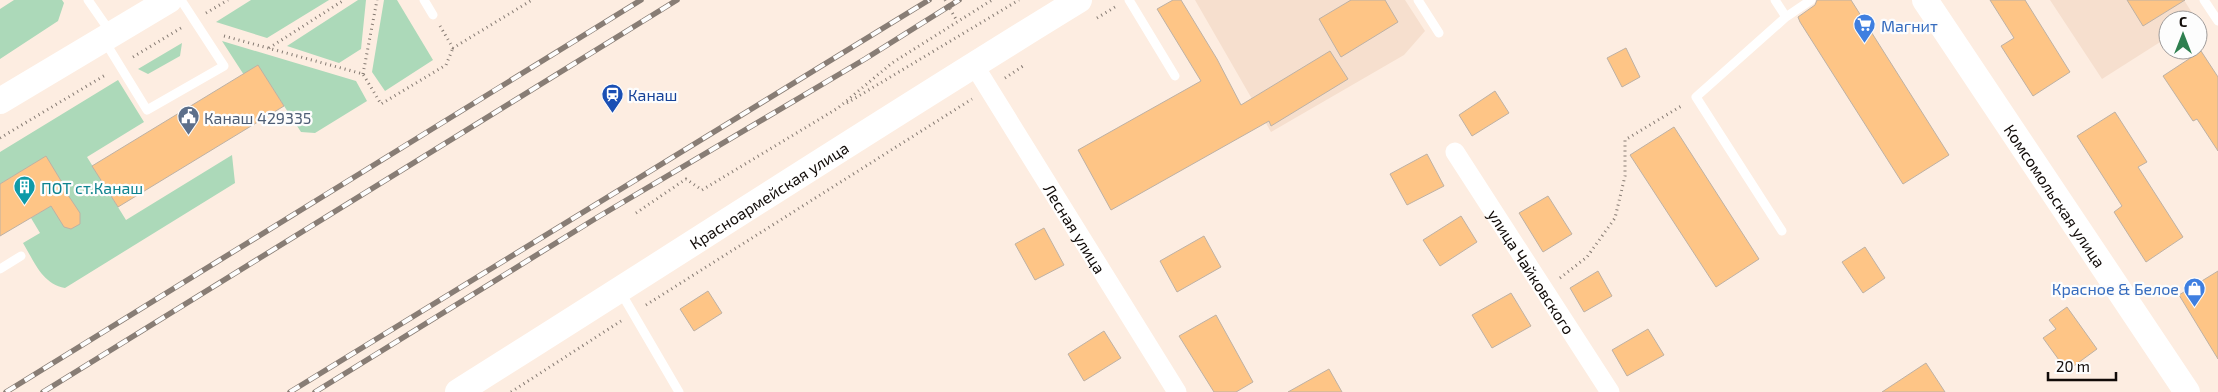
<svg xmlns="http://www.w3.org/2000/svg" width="2218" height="392" font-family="'Exo 2',sans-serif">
<rect width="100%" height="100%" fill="#fdede1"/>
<path fill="#f6dfce" d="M1195 0H1405L1425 31 1404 55 1271 132Z
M2050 0H2184L2196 19 2168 20V37L2102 79Z"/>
<path fill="#acd9b9" d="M14 0H62L64 3 58 21 0 59V9Z
M251 0H329L267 38 216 22Z
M358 0H366L361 49 339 63 287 46Z
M384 0H397L433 60 385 91 372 72Z
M222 41 356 81 367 101 315 133 301 132 258 66 244 75Z
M182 43 180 56 148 74 138 69Z
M118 80 144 122 87 157 126 220 232 155 235 183 65 288C42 284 34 261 23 243L40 233 31 218 69 194 46 157 0 184V152Z"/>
<path fill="#fec586" stroke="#beb1a4" d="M1173 0H1181L1217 59 1241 105 1330 51 1348 79 1271 126 1269 121 1111 210 1078 150 1201 81 1157 9Z
M1351 0H1385L1398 22 1341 57 1319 19Z
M1817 0H1851L1949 155 1903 184 1800 22 1798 17 1815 5Z
M1990 0H2025L2070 72 2033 96 2001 46 2014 38Z
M2127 0H2185L2143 26Z
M1626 48 1640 77 1622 87 1607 58Z
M2201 51 2218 77V151L2197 119 2193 121 2163 76Z
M258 65 284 106 118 207 92 166Z
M1495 91 1509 113 1472 136 1459 115Z
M2115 112 2147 162 2138 167 2183 237 2146 262 2114 212 2122 206 2077 136Z
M1674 127 1759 259 1716 287 1630 155Z
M1427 154 1444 186 1407 205 1390 174Z
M46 156 69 194 68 195 80 213V224L71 229 64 227 51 206 0 236V184Z
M1548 196 1572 234 1543 252 1519 213Z
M1461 216 1477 242 1440 266 1423 240Z
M1044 228 1064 265 1035 280 1015 244Z
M1204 236 1221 267 1177 292 1160 261Z
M1865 247 1885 278 1863 293 1842 262Z
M1598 271 1612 296 1584 312 1570 288Z
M2218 271V359L2179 295Z
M708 291 722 313 694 331 680 309Z
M1511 293 1531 326 1492 348 1472 315Z
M2067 307 2097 349 2067 371 2043 338 2056 329 2049 320Z
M1216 315 1253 382 1236 392H1214L1179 336Z
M1648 329 1664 355 1627 376 1612 350Z
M1104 331 1121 358 1084 381 1068 354Z
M1926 363 1945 392H1882Z
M1329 369 1342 392H1288Z"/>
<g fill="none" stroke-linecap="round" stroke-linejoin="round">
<path stroke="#857a72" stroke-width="3" stroke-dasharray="1 4" stroke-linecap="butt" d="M945 0 957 21
M206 13 228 0
M1097 18 1115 7
M440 26 453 48 532 0
M224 36 363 74 381 104 446 65 453 48
M269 48 344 0
M133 57 181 28
M363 74 377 0
M1005 78 1023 66
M847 103 1019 0
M0 138 107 74
M636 213 686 179 702 190 838 108 892 63 992 0
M1560 278 1587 257 1615 218 1625 176V140L1683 105
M646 305 972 99
M511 392 621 321"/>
<path stroke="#fff" stroke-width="9" d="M88 0 111 33
M424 0 433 15
M1129 0 1175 76
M1418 0 1439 33
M1775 0 1786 17
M2204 0 2218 21
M104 40 147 110 224 66 181 0
M1782 231 1696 97 1786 17 1811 0
M0 269 21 256
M620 291 679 392"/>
<g stroke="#fff" stroke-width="19">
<path id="s1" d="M974 65 1177 392"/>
<path id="s2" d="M1455 152 1610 392"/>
</g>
<g stroke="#fff" stroke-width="26">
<path id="s3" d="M1925 0 2187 392"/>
<path d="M0 101 169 0"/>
<path id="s4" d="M458 392C665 262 870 128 1079 0"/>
</g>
<defs>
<path id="rail" d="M6 392 641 0
M43 392 677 0
M290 392 929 0
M315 392 598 217 865 59 959 0"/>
</defs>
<use href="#rail" stroke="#887d75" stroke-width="5.5"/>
<use href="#rail" stroke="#fdfdfd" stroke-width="4" stroke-dasharray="11" stroke-linecap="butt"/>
</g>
<defs>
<symbol id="supermarket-pin" viewBox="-11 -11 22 30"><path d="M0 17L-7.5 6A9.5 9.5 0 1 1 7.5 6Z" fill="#3f7fe0" stroke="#fdfdfd"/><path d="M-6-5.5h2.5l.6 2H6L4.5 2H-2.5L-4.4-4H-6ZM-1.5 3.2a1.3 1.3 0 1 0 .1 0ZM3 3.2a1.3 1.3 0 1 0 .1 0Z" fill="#fff"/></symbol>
<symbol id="station-pin" viewBox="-11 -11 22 30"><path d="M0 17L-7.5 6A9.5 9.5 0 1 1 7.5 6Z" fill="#1a4fb4" stroke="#fdfdfd"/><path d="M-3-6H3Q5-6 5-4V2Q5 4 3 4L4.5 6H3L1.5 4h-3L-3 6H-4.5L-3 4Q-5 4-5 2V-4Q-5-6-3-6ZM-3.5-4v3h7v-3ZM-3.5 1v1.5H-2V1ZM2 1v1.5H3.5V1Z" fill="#fff"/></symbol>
<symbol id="civic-pin" viewBox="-11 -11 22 30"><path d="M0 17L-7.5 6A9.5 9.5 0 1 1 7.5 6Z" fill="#5c6f8a" stroke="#fdfdfd"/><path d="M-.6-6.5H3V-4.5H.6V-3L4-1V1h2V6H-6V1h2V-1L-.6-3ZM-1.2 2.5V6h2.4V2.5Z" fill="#fff"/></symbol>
<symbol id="building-pin" viewBox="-11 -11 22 30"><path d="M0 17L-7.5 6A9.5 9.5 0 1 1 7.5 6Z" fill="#0f9aa8" stroke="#fdfdfd"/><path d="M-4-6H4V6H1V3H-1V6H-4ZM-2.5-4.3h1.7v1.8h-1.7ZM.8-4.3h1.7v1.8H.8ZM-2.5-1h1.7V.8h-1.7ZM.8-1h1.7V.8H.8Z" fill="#fff"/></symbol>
<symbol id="shop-pin" viewBox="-11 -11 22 30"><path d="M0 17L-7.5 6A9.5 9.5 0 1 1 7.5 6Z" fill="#3f7fe0" stroke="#fdfdfd"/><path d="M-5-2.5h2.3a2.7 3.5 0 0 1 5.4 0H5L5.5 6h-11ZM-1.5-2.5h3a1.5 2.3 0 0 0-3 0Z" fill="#fff"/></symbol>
</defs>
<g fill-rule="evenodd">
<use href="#supermarket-pin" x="1852" y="12" width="25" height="34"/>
<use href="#station-pin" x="600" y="82" width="25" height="34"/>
<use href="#civic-pin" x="176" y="104" width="25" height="34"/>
<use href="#building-pin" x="12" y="174" width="25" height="34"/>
<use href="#shop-pin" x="2182" y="276" width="25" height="34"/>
</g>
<g text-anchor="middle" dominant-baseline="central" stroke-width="4.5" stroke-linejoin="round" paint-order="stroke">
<g font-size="16" fill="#366cbe" stroke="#fdfdfd" text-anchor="start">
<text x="1881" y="25">Магнит</text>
<text x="2179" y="288" text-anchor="end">Красное &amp; Белое</text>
</g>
<g font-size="16" fill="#164399" stroke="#fdfdfd" text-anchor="start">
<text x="628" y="94">Канаш</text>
</g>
<g font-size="16" fill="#4e5e75" stroke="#fdfdfd" text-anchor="start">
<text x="204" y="117">Канаш 429335</text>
</g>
<g font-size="16" fill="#0d838f" stroke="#fdfdfd" text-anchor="start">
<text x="41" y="187">ПОТ ст.Канаш</text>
</g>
<g font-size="16" fill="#110b08" stroke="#fdfdfd">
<text stroke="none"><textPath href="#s4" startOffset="368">Красноармейская улица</textPath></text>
<text stroke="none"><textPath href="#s3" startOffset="235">Комсомольская улица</textPath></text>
<text stroke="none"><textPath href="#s1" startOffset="192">Лесная улица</textPath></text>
<text stroke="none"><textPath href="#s2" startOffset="142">улица Чайковского</textPath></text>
</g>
</g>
<g transform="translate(2183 35)"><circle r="24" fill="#fdfdfd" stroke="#9f9c9b"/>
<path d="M0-4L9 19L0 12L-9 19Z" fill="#2e7f4f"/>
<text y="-8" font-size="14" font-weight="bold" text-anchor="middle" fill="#110b08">С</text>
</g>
<path d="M2048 372v8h68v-8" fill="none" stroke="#110b08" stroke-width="2.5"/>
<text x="2056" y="372" font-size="15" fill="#110b08" stroke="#fdfdfd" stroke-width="4" paint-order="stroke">20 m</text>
</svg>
